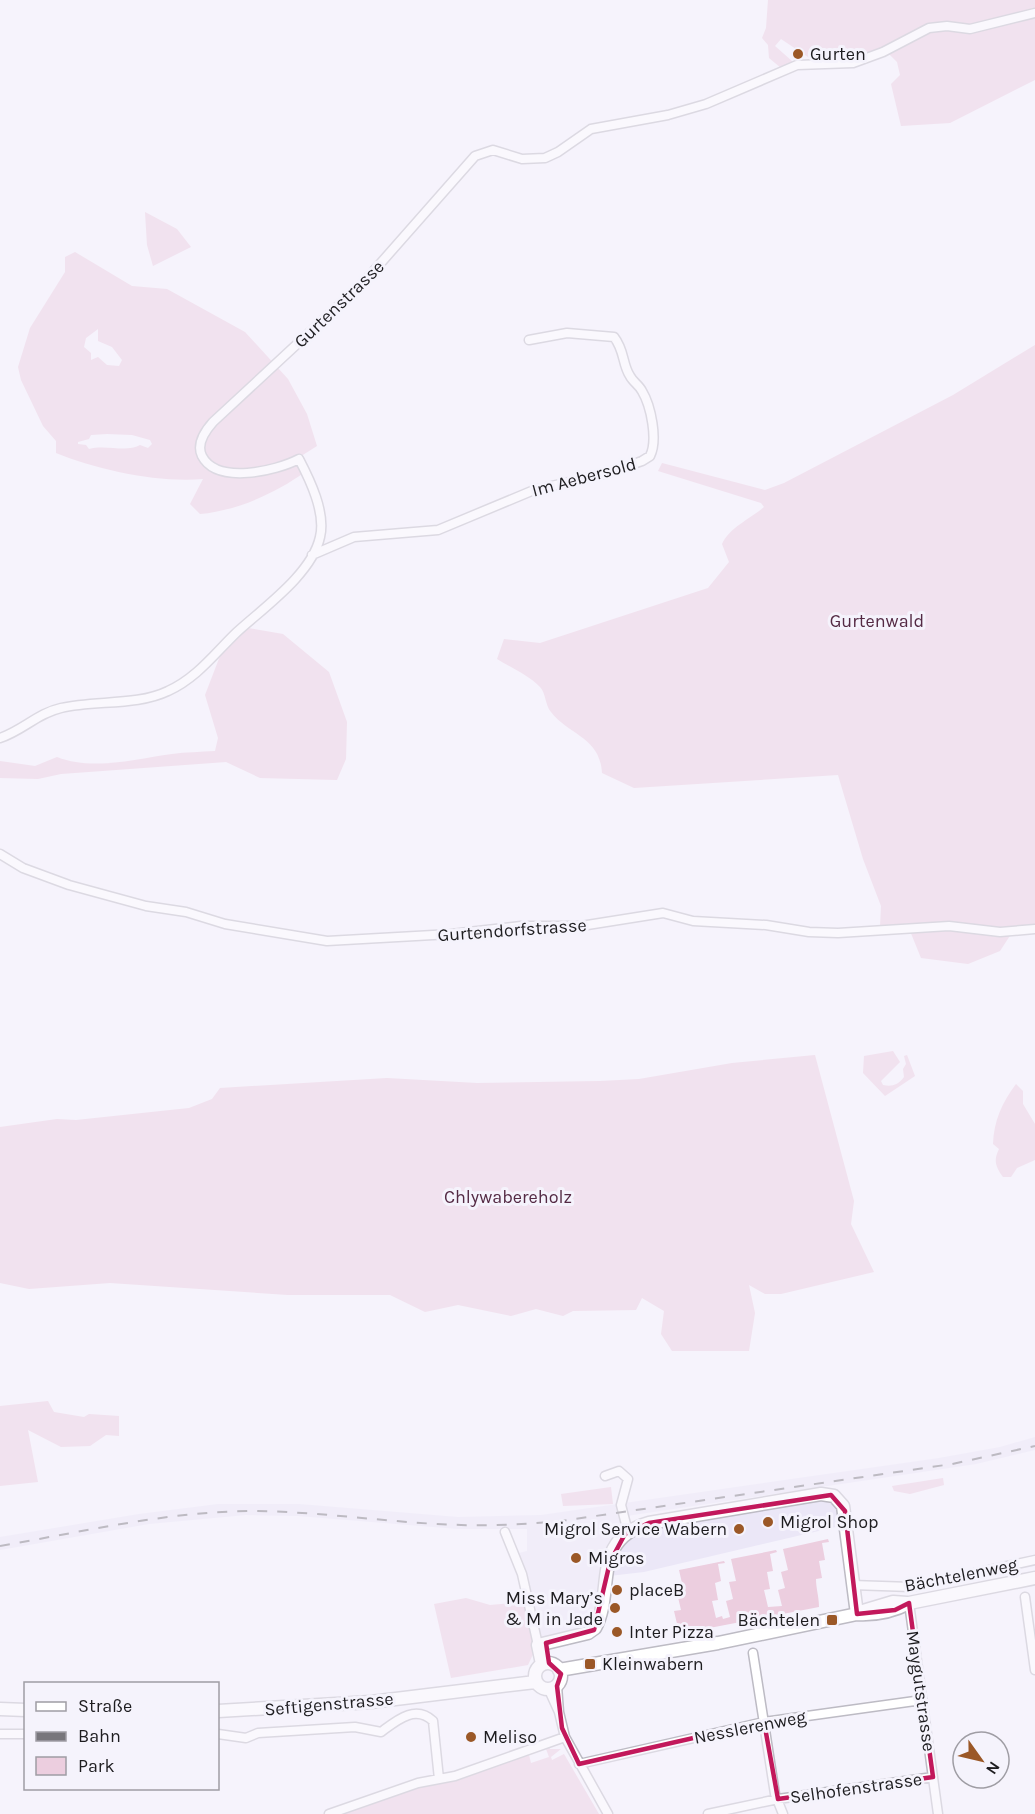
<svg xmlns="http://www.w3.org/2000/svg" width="1035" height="1814" font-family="Karla,sans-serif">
<rect width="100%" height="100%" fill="#f5f3fc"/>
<path fill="#ebe7f7" d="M1035 1437V1450L976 1464 620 1517 622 1529 592 1626 541 1639 534 1618 519 1553 527 1551V1529H458L298 1516 246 1515 149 1524 0 1550V1537L139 1514 218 1504H299L458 1517 541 1515 939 1458 1000 1447Z
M823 1496 837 1502 840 1526 644 1572 609 1576 621 1545 636 1531Z"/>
<path fill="#eccedf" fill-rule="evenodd" d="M768 0H1035V9L973 26 944 24 865 59 814 61 781 39 775 46 792 61H802L781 68 769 58 768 45 762 38 766 28Z
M1035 15V80L950 123 901 126 891 84 900 75 897 62 888 53 930 32Z
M145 212 177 229 191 247 153 266 147 245Z
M75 252 132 286 167 289 245 332 288 379 307 414 317 446 298 458 305 472C276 493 236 511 200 514L190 504 203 479C158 483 98 470 56 453V441L43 426 21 380 18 367 30 328 65 272V257ZM98 329V341L112 347 122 360 119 366 107 365 98 357 91 360V353L84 347 86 338ZM107 434 132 435 150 440 152 444 148 448 140 445C126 453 106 444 89 449L86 445 78 444V442L89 439 91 435Z
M1035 345V926L1015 928 1000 951 968 964 921 958 908 926 880 927 881 906 863 859 838 775 634 788 602 773C600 737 570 736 551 712 545 705 546 693 540 687 530 676 510 667 497 659L504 639 540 643 708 588 729 562 722 544C729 528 750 519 764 507L761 503 658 471 662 463 765 490 784 483 953 395Z
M248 628 283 634 329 672 347 722 346 759 337 780 260 778 226 762 61 774 38 779 0 778V761L35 766 57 757C92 771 136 759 172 754 186 752 201 752 215 751L218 738 205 695 220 656Z
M893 1051 900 1062 881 1081 883 1085C892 1087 898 1085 904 1077L903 1069 906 1064 904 1056 907 1055 915 1076 885 1096 863 1073 864 1056Z
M815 1055 854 1201 851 1224 874 1272 781 1294H765L749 1285 755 1313 749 1351H672L661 1334 664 1311 642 1298 636 1310 573 1311 563 1316 536 1309 511 1316 458 1305 425 1312 390 1295H288L110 1283 29 1289 0 1283V1127L57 1119 76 1120 189 1108 212 1099 220 1088 387 1078 477 1083 600 1081 639 1079 732 1063Z
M1016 1084 1023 1091V1104L1035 1124V1160L1017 1168 1011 1177H1003C996 1167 993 1161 999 1149L993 1144C994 1120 1002 1103 1016 1084Z
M48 1401 54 1412 84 1417 89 1414 119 1416V1436L106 1435 90 1446 61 1447 28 1430 38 1482 0 1486V1406Z
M943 1478 944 1485 910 1494 894 1491 892 1486Z
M611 1487 613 1504 563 1506 561 1494Z
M828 1539 829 1542 822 1543 825 1560 819 1561 822 1578 816 1579C816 1589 819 1596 819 1607L673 1635 671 1630 678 1628 674 1611 681 1610 677 1593 684 1592 679 1570 724 1561 725 1563 718 1564 721 1581 715 1583 718 1600 712 1601 716 1618 722 1616 723 1619 730 1617 726 1601 733 1599 729 1582 736 1581 731 1559 776 1550 777 1552 770 1554 773 1571 767 1572 770 1589 764 1590 768 1607 782 1606 778 1590 785 1588 781 1572 788 1570 783 1549Z
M466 1598 490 1605 524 1602 536 1648 528 1665 451 1678 434 1604Z
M549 1745 550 1749H561L551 1757 552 1760 564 1754 599 1814H336L420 1786 458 1779 529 1755 531 1763 549 1757 546 1749Z"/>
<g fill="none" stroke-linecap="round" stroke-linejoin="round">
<defs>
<path id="street" d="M312 555 354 537 438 530 534 490 608 473 642 461 650 456C658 440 651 406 642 391 639 385 633 382 630 376 622 364 625 351 614 337L567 333 529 340
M0 738C22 731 38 713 61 708 95 700 137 706 168 691 197 678 215 653 237 632 263 608 312 574 320 537 326 513 310 480 299 459 276 471 217 485 202 456 196 444 205 431 213 422L364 282 475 156 493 150 522 159 545 158 558 152 591 129 668 115 706 104 797 65 853 63 883 52 929 28 947 26 970 29 1035 13
M0 854 23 868 69 885 146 906 186 912 225 924 327 941 451 934 521 926H581L663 913 693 921 766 925 809 932 838 933 949 926 1000 932 1035 929
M605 1476 619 1471 628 1479 621 1505 628 1532
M505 1532 522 1574 538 1645
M852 1585 911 1587 1035 1560
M1025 1597 1035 1670
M909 1603 938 1814
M753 1653 775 1794 783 1814
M557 1686 559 1712 565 1737 608 1814
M549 1690 559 1712
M0 1734H26
M218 1734 246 1738 258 1733 355 1727 381 1732C396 1721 415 1704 433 1721L439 1779
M579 1764 764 1722 922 1700
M329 1814 418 1783 455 1776 565 1737
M708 1814 778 1799 933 1777"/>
<path id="secondary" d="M863 1611 893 1602 907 1603
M535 1676a13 13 0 1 1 26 0a13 13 0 1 1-26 0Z
M542 1664 538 1645 588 1633 595 1628C615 1591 590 1540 649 1523L821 1494 834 1496 843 1506 857 1614
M559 1670 718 1643 857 1614C876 1615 892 1612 909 1603L1035 1578
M0 1709 26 1710
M218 1711 371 1702 535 1682"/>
</defs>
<use href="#street" stroke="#bdbbc4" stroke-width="11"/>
<use href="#secondary" stroke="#bdbbc4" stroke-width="15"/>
<use href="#street" stroke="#fff" stroke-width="8"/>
<use href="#secondary" stroke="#fff" stroke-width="12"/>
<path stroke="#78767c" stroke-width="2" stroke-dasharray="10 10" stroke-linecap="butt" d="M0 1546C82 1532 165 1512 248 1511 319 1511 389 1523 461 1525 494 1526 527 1524 561 1521L952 1464 1035 1446"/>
</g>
<path d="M0 0H1035V1814H0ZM831 1495 845 1511 857 1614 895 1610 909 1603 933 1777 778 1799 764 1722 579 1764 562 1728 557 1686 561 1674 549 1663 546 1643 594 1630 610 1562 625 1534 649 1523Z" fill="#f5f3fc" fill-opacity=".55" fill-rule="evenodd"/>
<path fill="none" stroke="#c2185b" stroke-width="4.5" stroke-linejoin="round" d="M831 1495 845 1511 857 1614 895 1610 909 1603 933 1777 778 1799 764 1722 579 1764 562 1728 557 1686 561 1674 549 1663 546 1643 594 1630 610 1562 625 1534 649 1523Z"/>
<g fill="#9b5827" stroke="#f5f3fc" stroke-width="2">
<circle cx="798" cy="54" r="6"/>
<circle cx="768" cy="1522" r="6"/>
<circle cx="739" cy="1529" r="6"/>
<circle cx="576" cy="1558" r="6"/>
<circle cx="617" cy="1590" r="6"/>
<circle cx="615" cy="1608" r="6"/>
<rect x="826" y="1614" width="12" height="12" rx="3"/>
<circle cx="617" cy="1632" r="6"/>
<rect x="584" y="1658" width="12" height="12" rx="3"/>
<circle cx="471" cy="1737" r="6"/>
</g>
<g text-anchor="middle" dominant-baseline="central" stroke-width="6" stroke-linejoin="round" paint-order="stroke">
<g font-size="18" fill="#1e1d20" stroke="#f5f3fc" text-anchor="start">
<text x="810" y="54">Gurten</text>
<text x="780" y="1522">Migrol Shop</text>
<text x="727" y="1529" text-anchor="end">Migrol Service Wabern</text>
<text x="588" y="1558">Migros</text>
<text x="629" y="1590">placeB</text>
<text x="603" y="1598" text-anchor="end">Miss Mary’s<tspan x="603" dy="21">&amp; M in Jade</tspan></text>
<text x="820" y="1620" text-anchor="end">Bächtelen</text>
<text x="629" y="1632">Inter Pizza</text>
<text x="602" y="1664">Kleinwabern</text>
<text x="483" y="1737">Meliso</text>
</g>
<g font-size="18" fill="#1e1d20" stroke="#f5f3fc">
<text transform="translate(339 304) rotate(-44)">Gurtenstrasse</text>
<text transform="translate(584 477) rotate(-15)">Im Aebersold</text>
<text transform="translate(512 930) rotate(-4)">Gurtendorfstrasse</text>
<text transform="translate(961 1575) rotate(-11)">Bächtelenweg</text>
<text transform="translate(921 1691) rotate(82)">Maygutstrasse</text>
<text transform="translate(329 1704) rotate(-5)">Seftigenstrasse</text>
<text transform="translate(750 1727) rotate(-11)">Nesslerenweg</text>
<text transform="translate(856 1788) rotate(-8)">Selhofenstrasse</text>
</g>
<g font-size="18" fill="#542a44" stroke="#f5f3fc">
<text x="877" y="621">Gurtenwald</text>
<text x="508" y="1197">Chlywabereholz</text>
</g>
</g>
<rect x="24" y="1682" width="195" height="108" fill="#f5f3fc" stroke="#9f9da4" stroke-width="1.5"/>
<rect x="36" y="1702" width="30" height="9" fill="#ffffff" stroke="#9f9da4" stroke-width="1.5"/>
<text x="78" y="1712" font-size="18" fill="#1e1d20">Straße</text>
<rect x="36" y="1732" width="30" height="9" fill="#78767c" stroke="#9f9da4" stroke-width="1.5"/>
<text x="78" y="1742" font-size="18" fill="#1e1d20">Bahn</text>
<rect x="36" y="1757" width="30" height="18" fill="#eccedf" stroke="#9f9da4" stroke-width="1.5"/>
<text x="78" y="1772" font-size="18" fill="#1e1d20">Park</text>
<g transform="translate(981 1760) rotate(124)"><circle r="28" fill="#f5f3fc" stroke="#9f9da4" stroke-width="1.5"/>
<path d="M0-4.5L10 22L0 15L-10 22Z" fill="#9b5827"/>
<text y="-9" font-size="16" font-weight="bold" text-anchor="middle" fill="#1e1d20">N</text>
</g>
</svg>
